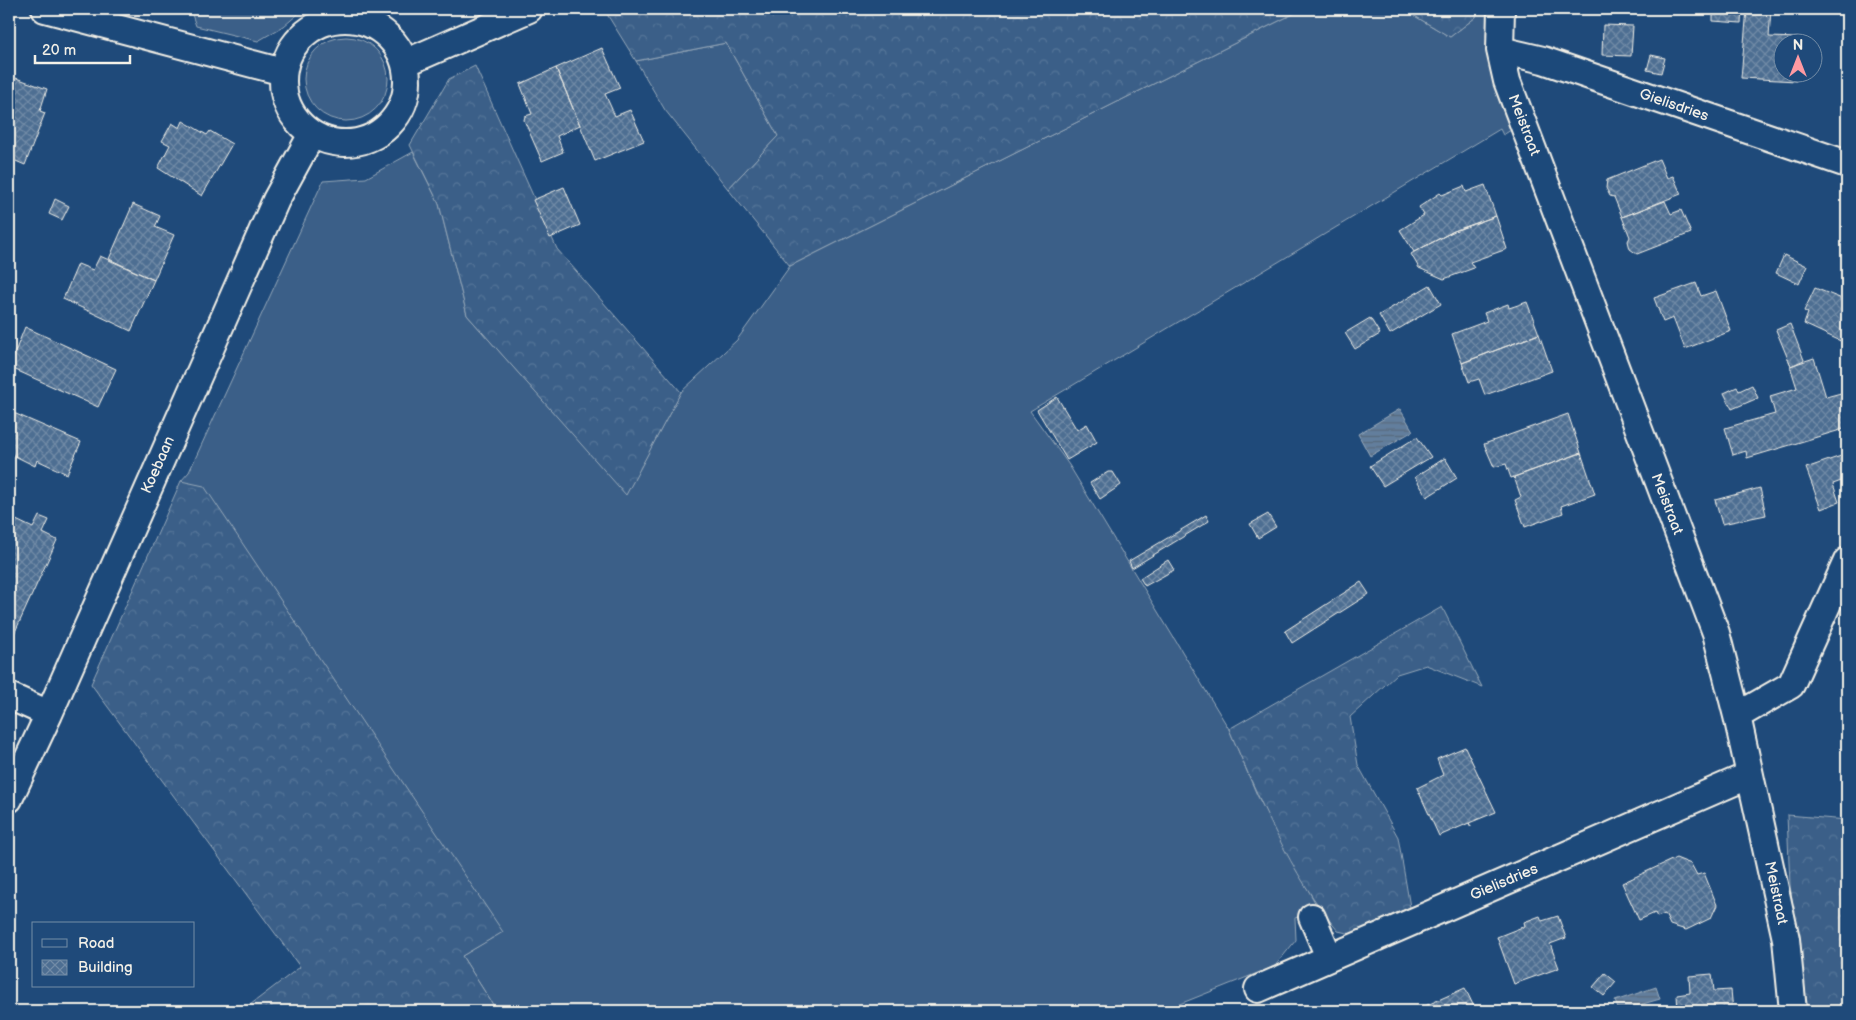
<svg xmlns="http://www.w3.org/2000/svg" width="1856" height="1020" font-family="'Balsamiq Sans',sans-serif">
<defs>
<pattern id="forest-crowns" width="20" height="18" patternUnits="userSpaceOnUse" patternTransform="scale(1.25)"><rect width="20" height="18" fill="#3a5f88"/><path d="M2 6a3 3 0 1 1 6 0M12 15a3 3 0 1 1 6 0" fill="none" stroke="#577699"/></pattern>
<pattern id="water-rules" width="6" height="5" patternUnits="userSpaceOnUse" patternTransform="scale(1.25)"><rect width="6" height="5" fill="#627e9d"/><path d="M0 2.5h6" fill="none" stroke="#58687a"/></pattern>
<pattern id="building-cross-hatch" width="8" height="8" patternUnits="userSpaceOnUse" patternTransform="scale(1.25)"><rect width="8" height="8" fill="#4d6e92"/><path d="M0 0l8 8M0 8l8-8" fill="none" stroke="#708aa6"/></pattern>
</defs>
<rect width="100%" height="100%" fill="#1f4a7a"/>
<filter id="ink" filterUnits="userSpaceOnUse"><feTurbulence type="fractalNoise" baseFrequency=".02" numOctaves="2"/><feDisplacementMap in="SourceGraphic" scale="10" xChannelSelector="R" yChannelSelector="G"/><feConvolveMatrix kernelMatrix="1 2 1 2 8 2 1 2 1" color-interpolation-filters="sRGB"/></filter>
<g filter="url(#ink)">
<path fill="#3a5f88" stroke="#97a8b8" d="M190 9H304L284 26 258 41 196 26Z
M1303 9H1403L1450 37 1476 17V9H1488L1486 36 1511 130 1503 135 1500 129 1030 411 1069 465 1229 729 1257 795 1318 908 1295 918 1296 940 1275 966 1162 1011H497L462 956 502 932 181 481 189 472 323 181 366 178 413 152 439 204 467 315 626 494 681 392 737 340 790 266Z
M304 79a42 42 0 1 1 84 0a42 42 0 1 1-84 0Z
M726 43 778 136 728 189 665 110 636 61Z"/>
<path fill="url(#forest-crowns)" stroke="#97a8b8" d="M610 9H1303L790 266 728 189 778 136 726 43 636 61 605 11Z
M1403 9H1476V17L1450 37Z
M475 66 557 249 681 392 626 495 467 315 439 204 410 145 449 79Z
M181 481 204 486 503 932 462 956 497 1011H242L300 967 91 684Z
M1442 607 1482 687 1426 665 1397 674 1350 717 1358 765 1398 837 1410 907 1352 934 1338 931C1292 877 1257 795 1229 729Z
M1787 815 1847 820V1011H1808L1790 885Z"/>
<path fill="url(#water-rules)" stroke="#9cacbb" d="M1400 409 1413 431 1370 456 1358 434Z
M1656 987 1660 999 1619 1011 1615 1001Z"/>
<path fill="url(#building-cross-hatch)" stroke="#f4f1e8" d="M1713 9H1742L1741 23 1713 21Z
M1747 9H1771L1769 37 1798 38V42H1784V72H1796V81L1741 78Z
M1603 25 1633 26 1631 56 1602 55Z
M602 48 620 88 605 94 615 116 630 110 644 141 595 161 556 68Z
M1651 55 1665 58 1661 73 1647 70Z
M556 68 580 125 557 136 563 152 542 161 524 120 525 116 532 114 520 84Z
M16 78 47 89 40 111 45 113 25 165 9 158V96Z
M183 121 207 135 210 131 232 144 202 196 158 168 170 145 162 141 172 123 180 128Z
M1659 159 1667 178 1673 176 1681 194 1622 217 1614 197 1610 196 1606 188 1607 180Z
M1485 185 1496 216 1454 231 1414 252 1400 230 1424 215 1419 207 1440 193 1442 195 1464 186 1466 192Z
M564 187 580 225 550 238 533 200Z
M55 199 69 206 62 220 49 214Z
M1665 201 1671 214 1681 210 1691 233 1637 254 1630 249 1628 241 1630 237 1622 217Z
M133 204 160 216 155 227 174 235 154 280 109 259Z
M1496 216 1507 249 1470 262 1474 268 1444 279 1419 268 1411 254 1414 252 1454 231Z
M1784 255 1807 266 1799 284 1776 273Z
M100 256 154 280 131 331 63 299 78 264 93 270Z
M1696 283 1701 296 1716 291 1731 331 1685 349 1673 318 1663 322 1654 298Z
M1430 285 1441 304 1390 334 1379 315Z
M1815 288 1847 301V344L1804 324 1808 313 1804 311Z
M1527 302 1539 334 1462 363 1452 334 1487 321 1484 313 1508 304 1509 308Z
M1370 318 1380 334 1355 349 1345 333Z
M1790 324 1804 360 1791 366 1776 330Z
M25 327 116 369 98 407 9 367Z
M1539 334 1552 371 1485 395 1479 379 1469 382 1462 363Z
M1814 358 1826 397 1841 393 1843 398 1847 397V428L1747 458 1746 451 1733 455 1725 428 1775 414 1770 396 1797 388 1790 366Z
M1752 385 1758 398 1732 409 1724 393 1737 387 1739 391Z
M1057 397 1077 430 1087 424 1097 442 1067 460 1037 410Z
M9 411 81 442 67 474 37 460 35 466 9 453Z
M1568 414 1581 453 1511 478 1506 464 1494 467 1484 444Z
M1417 437 1431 457 1383 486 1370 466Z
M1581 453 1595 494 1561 506 1563 513 1525 527 1515 500 1521 497 1514 477Z
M1847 454V479L1833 484 1839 502 1821 509 1806 468Z
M1445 458 1457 478 1427 497 1415 477Z
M1108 472H1113L1121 485 1100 499 1090 483Z
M1760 488 1766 515 1722 524 1715 500Z
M1268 514 1276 527 1258 538 1250 524Z
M1206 515 1209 521 1132 568 1129 561Z
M39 516 49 520 43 533 57 540 14 634 9 632V529L14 519 33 528Z
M1168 560 1174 570 1145 586 1140 578Z
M1361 582 1369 594 1292 643 1285 631Z
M1847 723V797H1842Z
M1465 747 1496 812 1469 823 1471 827 1469 823 1439 836 1417 788 1443 775 1437 759Z
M1676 858 1691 864 1697 875 1704 873 1717 905 1711 918 1686 930 1670 925 1665 914 1657 917 1655 913 1639 920 1622 883Z
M1540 916 1542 921 1558 916 1566 938 1550 944 1559 968 1514 984 1497 937 1525 926 1524 922Z
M1605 973 1616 982 1604 996 1593 987Z
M1712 974 1714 991 1731 990 1733 1011H1678L1677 995 1690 993 1689 976Z
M1465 988 1476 1011H1414Z"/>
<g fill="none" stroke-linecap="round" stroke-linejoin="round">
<defs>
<path id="street" d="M45 9 283 72
M1501 9 1500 50 1507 81 1716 633 1737 716 1786 939 1793 1011
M283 81a62 62 0 1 1 124 0a62 62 0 1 1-124 0Z
M1500 50 1543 60 1847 164
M405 63 529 9
M9 696 49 714
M1737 716 1791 685 1847 561
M9 799 49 714 276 200 312 134
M1312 917 1329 957
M1258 989 1750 775"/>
</defs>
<use href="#street" stroke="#f4f1e8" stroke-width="30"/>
<use href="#street" stroke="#1f4a7a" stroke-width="26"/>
</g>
</g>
<g text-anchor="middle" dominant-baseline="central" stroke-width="4.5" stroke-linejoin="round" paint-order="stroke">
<g font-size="15" fill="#f4f1e8" stroke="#1f4a7a">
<text transform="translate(1674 105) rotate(19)">Gielisdries</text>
<text transform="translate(1524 125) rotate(69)">Meistraat</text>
<text transform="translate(158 465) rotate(-66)">Koebaan</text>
<text transform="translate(1667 504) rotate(69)">Meistraat</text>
<text transform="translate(1504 882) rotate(-23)">Gielisdries</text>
<text transform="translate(1776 893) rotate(78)">Meistraat</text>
</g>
</g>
<rect width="1856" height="1020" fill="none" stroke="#1f4a7a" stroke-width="30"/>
<rect x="15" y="15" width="1826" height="990" fill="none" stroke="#f4f1e8" stroke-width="2" filter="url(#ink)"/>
<rect x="32" y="922" width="162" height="65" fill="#1f4a7a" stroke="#748da6"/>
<rect x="42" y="939" width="25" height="8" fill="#1f4a7a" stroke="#748da6"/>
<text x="78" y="948" font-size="15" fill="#f4f1e8">Road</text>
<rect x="42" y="960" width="25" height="15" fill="url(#building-cross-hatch)" stroke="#748da6"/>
<text x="78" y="972" font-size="15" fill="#f4f1e8">Building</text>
<g transform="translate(1798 58)"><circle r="24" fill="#1f4a7a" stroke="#748da6"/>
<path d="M0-4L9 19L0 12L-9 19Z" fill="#ff9aa2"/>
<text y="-8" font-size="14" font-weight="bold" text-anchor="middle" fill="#f4f1e8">N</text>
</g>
<path d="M35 55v8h95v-8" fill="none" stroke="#f4f1e8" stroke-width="2.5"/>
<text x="42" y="55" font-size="15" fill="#f4f1e8" stroke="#1f4a7a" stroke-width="4" paint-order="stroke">20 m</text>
</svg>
